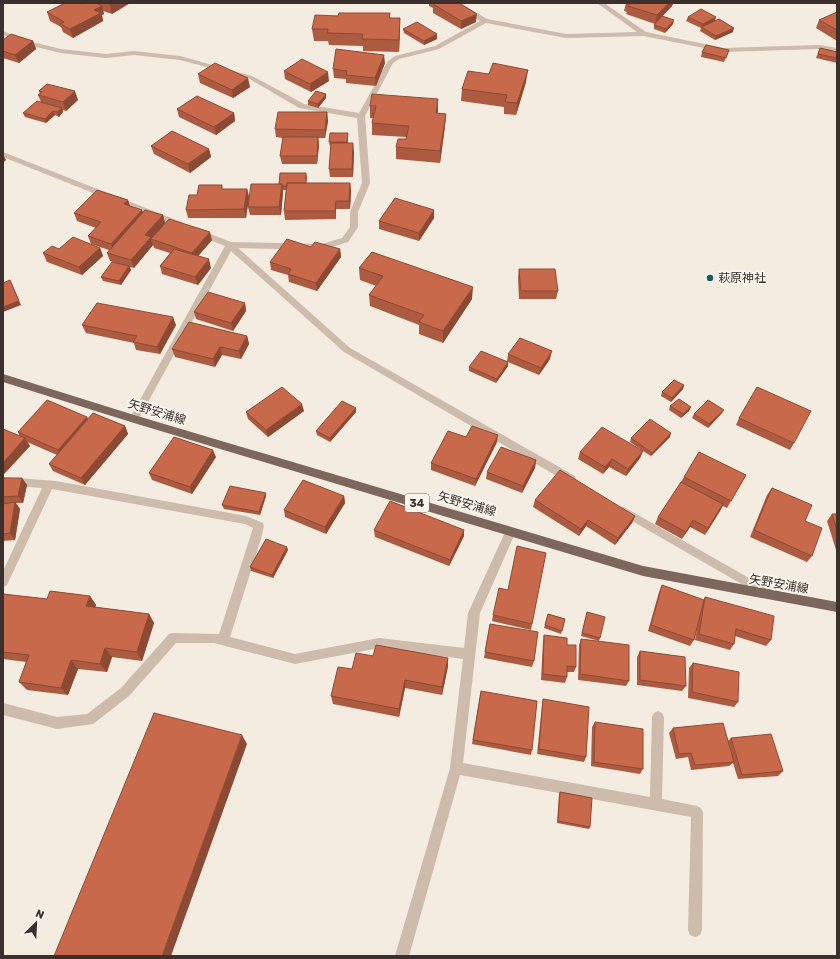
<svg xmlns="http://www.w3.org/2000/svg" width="840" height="959" font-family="Rubik,'Noto Sans JP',sans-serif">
<rect width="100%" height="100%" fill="#f4ebe1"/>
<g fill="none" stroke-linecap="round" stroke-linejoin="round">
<path fill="#cdbbac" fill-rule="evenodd" d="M452 3H460L487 19 566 34 637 32 597 3H604L646 32 724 48 820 45 837 48V52L820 49 724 52 644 36 566 38 486 23 439 49 399 59 393 63 365 116 370 183 358 212V227L348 242 322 250 238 248 350 348 575 476 576 479 575 482H567L344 352 231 251 137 422H131L129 419 131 416 225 246 197 235V231H203L231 242 322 244 342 238 350 227V212L362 183 357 118 299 108 248 78 180 60 134 55 106 58 61 53 28 45 3 35V31L32 42 61 49 106 54 134 51 180 56 252 76 304 104 359 113 388 61 395 56 435 46 480 21Z
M3 152 184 223 185 225 181 228 178 227 3 157Z
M3 477 56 481 246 516 263 523 264 526 261 539 230 637 295 654 379 638 464 648 468 613 507 528 511 527 515 528 516 531 480 613 463 763 650 797 652 717 654 713 658 711 662 713 664 717 662 799 697 806 701 808 703 812 702 930 700 935 695 937 690 935 688 930 691 817 460 775 409 956H395L450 768 463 659 379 648 295 664 214 643H176L129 696 93 724 57 729 3 715V703L57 717 87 714 121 688 169 634 173 633 219 634 253 528 245 524 52 489 7 585 3 587V571L42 488 3 485Z
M624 507 772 591 773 594 772 597 768 599 764 597 620 514 619 511 620 508Z"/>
<path fill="#7d675c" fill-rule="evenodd" d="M3 374 134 415 643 566 837 602V612L643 576 134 423 3 382Z"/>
</g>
<path fill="#ac5a40" d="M84 3H130L112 14 103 11 104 14 102 15 103 21 73 38 63 32 61 27 50 21 47 12Z
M429 3H459L476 22 461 29 433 13V8L429 6Z
M626 3H673L672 6 655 24 626 14 627 12 624 11Z
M837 12V41L816 28 819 20Z
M390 13V18H400V30L399 52 363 51V46L329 45 328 41H314L312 29 338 16Z
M688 17 715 21 733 32 715 40 700 31 701 28 686 21Z
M673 24 665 33 654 29V25Z
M403 29 437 39 424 45 404 33Z
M3 40 33 41 36 49 19 63 3 58Z
M820 48 837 52V63L816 58Z
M729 50 724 62 701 57 702 52Z
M385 63 376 86 346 83V79L334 78 333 69Z
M284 71 329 81 311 92 285 79Z
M198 74 250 87 233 98 200 83Z
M526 82 516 115 504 114V107L461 101 462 89Z
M39 91 78 100 66 111 63 110V112L59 117 55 115 46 123 25 117 23 113 41 102 38 95 40 94Z
M326 98 318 108 308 105V101Z
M370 106 438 111 437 113 446 114 445 126 440 163 396 159V147L406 139V137L372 135V123L373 118H370Z
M177 109 234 113 235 121 216 135 179 117Z
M327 112 328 121 325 138H318L319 145 317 164H282L280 156 283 138 276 137 275 129Z
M348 137V143L354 152 353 177H330L329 169 331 146H330L329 142Z
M151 146 209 149 211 157 190 173 154 154Z
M306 173 307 178 306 183H350L351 191 350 209H336V219L285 220 284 211 286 190H283V192L281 215H250L248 207 279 184Z
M223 189H247L249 197 246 218H188L186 210 197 195Z
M128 200 130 206 143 212 163 215 165 223 159 231 212 240 198 256 211 268 198 285 162 274 160 266 170 253 154 248 153 245 134 268 130 267 131 270 121 285 103 281 101 277 119 264 110 261 107 253 109 250 91 244 88 236 96 228 77 221 74 213Z
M434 218 419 241 379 229V221Z
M311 247 340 249 341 257 317 291 289 282 288 275 271 270 270 262Z
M100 248 103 256 82 275 47 262 43 253 59 249Z
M359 268 472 299 443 343 419 334V325L370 306 369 295 376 286 360 280Z
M519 269 558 291 556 299H519L518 277Z
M245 303 246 311 233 331 196 319 194 312Z
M82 325H176L160 354 136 350 134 343 86 333Z
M247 336 249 344 241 359 222 355 215 367 175 357 172 349Z
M508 354 550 359 539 375 508 362V366L496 383 469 371V367L507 362Z
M684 385 683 389 671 402 661 396 662 392Z
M670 406 691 407 689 411 681 418 669 410Z
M356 408V412L330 442 317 435 316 431Z
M724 410 722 413 708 428 692 418 694 414Z
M304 411 268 437 248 419 246 412Z
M87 417 88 419 125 426 128 434 85 485 53 471 49 464 57 455 27 442 30 446 4 474H3V429L20 437 18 432Z
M739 418 794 443 790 450 736 425Z
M670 437 651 456 643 451 640 458 626 476 609 467 603 474 578 459 580 452 642 450 630 442 631 438Z
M497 442 475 486 431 470V463Z
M216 457 192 494 152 480 149 473Z
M536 460 535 468 522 493 486 479 487 472Z
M746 475 727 508 723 506 705 535 690 527 682 539 655 524 658 517 681 482 684 477Z
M3 478H22L27 485 23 503H16L20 509 15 540 3 541Z
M772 488 805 521 812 556 807 562 750 537 767 495Z
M266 496 260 515 224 509 222 505Z
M344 496 345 503 326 534 285 517 284 510Z
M535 500 635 516 632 523 615 545 586 526 579 536 533 507Z
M832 514H837V553L827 521Z
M374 530 464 536 449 566 375 537Z
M288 550 273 578 251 571 250 567Z
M662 585 704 600 705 597 771 640 766 646 735 636 734 644 730 650 695 640 698 624 694 640 690 646 648 631 659 592Z
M3 594 47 599 90 596 96 605 95 607 149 614 154 623 142 661 112 657 107 672 78 669 68 695 27 690 19 682 26 662 3 659Z
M587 612 600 638 599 641 581 636Z
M548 614 565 619 561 634 544 628Z
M493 615 532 624 531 630 492 621Z
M490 624 534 661 532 667 484 658Z
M544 635 576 667 574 672H567V677L565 683 541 680 543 641Z
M581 639 629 681 626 686 578 680 579 645Z
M640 651 686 686 682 691 637 685V657Z
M373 656 448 666 442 695 405 688 399 717 333 704 331 696 352 669Z
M693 663 738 702 734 707 688 698 689 668Z
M481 691 532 750 531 755 472 744Z
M543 699 586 757 584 762 537 754 542 705Z
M595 722 643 769 640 774 591 766 592 727Z
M673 728 728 741 731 738 783 771 778 776 738 779 733 763 729 766 691 770 688 757 676 759 669 733Z
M560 792 590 827 589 829 557 823 559 794Z"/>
<path fill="#8c4a34" d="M109 3H130L112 14Z
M669 3H673L672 6 655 24 657 15Z
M102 6 104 14 102 15 103 21 73 38 70 29 94 10Z
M477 14 476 22 461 29V21Z
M716 17 715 21 702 27 703 24Z
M400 18V30L399 52V40Z
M674 20 673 24 665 33 666 29Z
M734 28 733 32 715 40 716 36Z
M437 34V39L424 45V41Z
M33 41 36 49 19 63 15 55Z
M384 55 385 63 376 86 375 78Z
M528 70 526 82 516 115 517 103Z
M328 72 329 81 311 92 310 84Z
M248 78 250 87 233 98 232 90Z
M75 91 78 100 66 111 63 102Z
M326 94V98L318 108V104Z
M438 99V111L435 125 436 113Z
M62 108 63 112 59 117 57 112Z
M53 111 55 115 46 123 45 119Z
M327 112 328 121 325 138V130Z
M234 113 235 121 216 135 214 127Z
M446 114 445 126 440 163V151Z
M318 137 319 145 317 164V156Z
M353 143 354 152 353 177 352 169Z
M209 149 211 157 190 173 188 164Z
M3 154 6 160 3 163Z
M350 183 351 191 350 209 349 201Z
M282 184 283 192 281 215 279 207Z
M247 189 249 197 246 218 244 209Z
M128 200 130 208 124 204Z
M336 201V219L335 211Z
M142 210 145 218 114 252 111 244Z
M434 210V218L419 241V233Z
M163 215 165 223 151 240 153 245 134 268 131 260 145 235Z
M210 232 212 240 194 261 192 253Z
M100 248 103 256 82 275 79 267Z
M340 249 341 257 317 291 316 283Z
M209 259 211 268 198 285 195 277Z
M129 266 131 270 121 285 119 281Z
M10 280 21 305 3 312V307Z
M473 287 472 299 443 343V331Z
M245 303 246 311 233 331 231 323Z
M173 317 176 325 160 354 157 347Z
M247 336 249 344 241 359 239 351Z
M220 347 222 355 215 367 213 359Z
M552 351 550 359 539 375 541 368Z
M508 362V366L496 383 497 379Z
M684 385 683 389 671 402 672 398Z
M302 404 304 411 268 437 266 430Z
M691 407 689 411 681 418 683 414Z
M356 408V412L330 442V438Z
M724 410 722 413 708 428 709 424Z
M87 417 91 424 62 457 58 450Z
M125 426 128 434 85 485 81 478Z
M671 433 670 437 651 456 652 453Z
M498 435 497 442 475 486 476 479Z
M25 438 30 446 4 474 3 473V463Z
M213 450 216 457 192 494 190 487Z
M643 451 640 458 626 476 628 469Z
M612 459 609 467 603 474 605 467Z
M536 460 535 468 522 493 523 486Z
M22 478 27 485 23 503 18 496Z
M266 493V496L260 515 259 512Z
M344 496 345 503 326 534 325 527Z
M15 502 20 509 15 540 10 533Z
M723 504 720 511 705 535 708 528Z
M635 516 632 523 615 545 618 538Z
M588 520 586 526 579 536 581 529Z
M693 520 690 527 682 539 686 532Z
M464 530V536L449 566 450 560Z
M287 547 288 550 273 578 272 575Z
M90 596 96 605 93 615 86 606Z
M149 614 154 623 142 661 137 652Z
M105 648 112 657 107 672 100 664Z
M448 658V666L442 695V687Z
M71 660 78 669 68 695 61 688Z
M405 680V688L399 717V709Z
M242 735 247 744 171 956H162Z"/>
<path fill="#c8694b" stroke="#8c4a34" d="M65 3H80L82 4 84 3H96L102 6 94 10 101 13 70 29 60 24 64 22 47 12Z
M436 3H459L477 14 461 21 433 4Z
M627 3H669L657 15 628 6 630 4Z
M701 9 716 17 703 24 688 17Z
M837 12V30L819 20Z
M339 13H390L389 18H400L399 40 362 39 363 34 327 33 328 29H312L315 15 338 16Z
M662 16 674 20 666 29 654 25Z
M719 19 734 28 716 36 701 27Z
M417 22 437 34 424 41 403 29Z
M11 34 33 41 15 55 3 51V40Z
M706 45 729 50 726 58 702 52Z
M820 48 837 52V58L818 54Z
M336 49 384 55 375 78 346 75 347 71 333 69Z
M302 59 328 72 310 84 284 71Z
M215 63 248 78 232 90 198 74Z
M493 63 528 70 517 103 505 102 507 95 462 89 468 71 489 74Z
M47 84 75 91 63 102 38 95 42 92 39 91Z
M316 91 326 94 318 104 308 101Z
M372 94 438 99 436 113 446 114 440 151 396 147 398 139H406L409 126 372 123 376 106H370Z
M197 96 234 113 214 127 177 109Z
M37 101 62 108 57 112 53 111 45 119 23 113Z
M278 112H327L325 130 275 129Z
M172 131 209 149 188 164 151 146Z
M330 133H348L347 142H329Z
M283 137H318L317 156H280Z
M331 143H353L352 169H329Z
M280 173H306V183H287V186H282V184H279Z
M287 183H350L349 201H336L335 211H284Z
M251 184H282L279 207H248Z
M199 185H222V189H247L244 209 186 210 189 195H197Z
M97 190 128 200 124 204 142 210 111 244 88 236 101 222 74 213Z
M395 198 434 210 419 233 379 221Z
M145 210 163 215 145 235 151 237 131 260 107 253Z
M169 219 210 232 192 253 151 239Z
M73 237 100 248 79 267 43 253 52 246 59 249Z
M287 239 311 247 315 242 340 249 316 283 288 274 291 269 270 262Z
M174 249 209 259 195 277 160 266Z
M372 252 473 287 443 331 419 322 424 315 369 295 383 276 359 268Z
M112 262 129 266 119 281 101 277Z
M519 269H555L558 291H521Z
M10 280 19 301 3 307V283Z
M208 292 245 303 231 323 194 312Z
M97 303 173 317 157 347 133 342 137 336 82 325Z
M189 322 247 336 239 351 220 347 213 359 172 349Z
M520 338 552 351 541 368 508 354Z
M481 351 508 362 497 379 469 367Z
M674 380 684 385 672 398 662 392Z
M282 387 302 404 266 430 246 412Z
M757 387 811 411 794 443 739 418Z
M679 399 691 407 683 414 670 406Z
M47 400 87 417 58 450 18 432Z
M708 400 724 410 709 424 694 414Z
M342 401 356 408 330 438 316 431Z
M93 413 125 426 81 478 49 464Z
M650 419 671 433 652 453 631 438Z
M472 426 498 435 476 479 431 463 448 431 466 437Z
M602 427 643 451 628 469 612 459 605 467 580 452Z
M3 429 25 438 3 463Z
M174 437 213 450 190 487 149 473Z
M501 447 536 460 523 486 487 472Z
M699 452 746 475 731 501 684 477Z
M560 470 635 516 618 538 588 520 581 529 535 500Z
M3 478H22L18 496 3 497Z
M303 480 344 496 325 527 284 510Z
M681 482 723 504 708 528 693 520 686 532 658 517Z
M230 486 266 493 259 512 222 505Z
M772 488 812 505 805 521 822 528 812 556 754 530Z
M390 501 464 530 450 560 374 530Z
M15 502 10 533 3 534V504Z
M832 514H837V530Z
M266 539 287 547 272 575 250 567Z
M517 546 546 553 532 624 493 615 499 588 508 590Z
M662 585 704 600 694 640 651 625Z
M50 591 90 596 86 606 149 614 137 652 105 648 100 664 71 660 61 688 19 682 29 655 3 652V594L47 599Z
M705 597 774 616 771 640 736 629 734 644 699 634Z
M587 612 605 617 600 638 582 633Z
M548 614 565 619 562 631 545 625Z
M490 624 538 632 534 661 485 652Z
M544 635 567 638V645H576V667L567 666V677L543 674Z
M581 639 629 645V681L580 674Z
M376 645 448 658 442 687 405 680 399 709 331 696 338 667 352 669 356 653 373 656Z
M640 651 685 657 686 686 640 680Z
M693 663 739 672 738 702 692 692Z
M481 691 537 701 532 750 473 740Z
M543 699 589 707 586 757 539 749Z
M154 713 242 735 162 956H54Z
M595 722 643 729V769L594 762Z
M723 723 734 762 695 765 691 753 679 754 673 728Z
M771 734 783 771 742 775 731 738Z
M560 792 592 798 590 827 558 821Z"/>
<circle fill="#1f5a5e" stroke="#fbf5ee" stroke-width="1.5" cx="710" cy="278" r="4"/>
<g text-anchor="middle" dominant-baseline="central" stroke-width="4" stroke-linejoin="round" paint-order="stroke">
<rect fill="#fbf5ee" stroke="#756b66" stroke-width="1" x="405" y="494" width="24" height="18" rx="3"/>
<g font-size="11" font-weight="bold" fill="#3b302b">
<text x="417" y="503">34</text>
</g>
<g font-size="12" fill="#3b302b" stroke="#fbf5ee" text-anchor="start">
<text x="718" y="278">萩原神社</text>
</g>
<g font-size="12" fill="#3b302b" stroke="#fbf5ee">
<text transform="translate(157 412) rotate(17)">矢野安浦線</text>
<text transform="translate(467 504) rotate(16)">矢野安浦線</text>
<text transform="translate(779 584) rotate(10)">矢野安浦線</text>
</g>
</g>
<rect width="840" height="959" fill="none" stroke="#3b302b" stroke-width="8"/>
<g transform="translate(36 923) rotate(24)" stroke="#fbf5ee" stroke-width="3" paint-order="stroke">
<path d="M0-3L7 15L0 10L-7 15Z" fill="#3b302b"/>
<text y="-6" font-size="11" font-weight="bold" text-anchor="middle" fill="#3b302b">N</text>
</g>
</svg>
